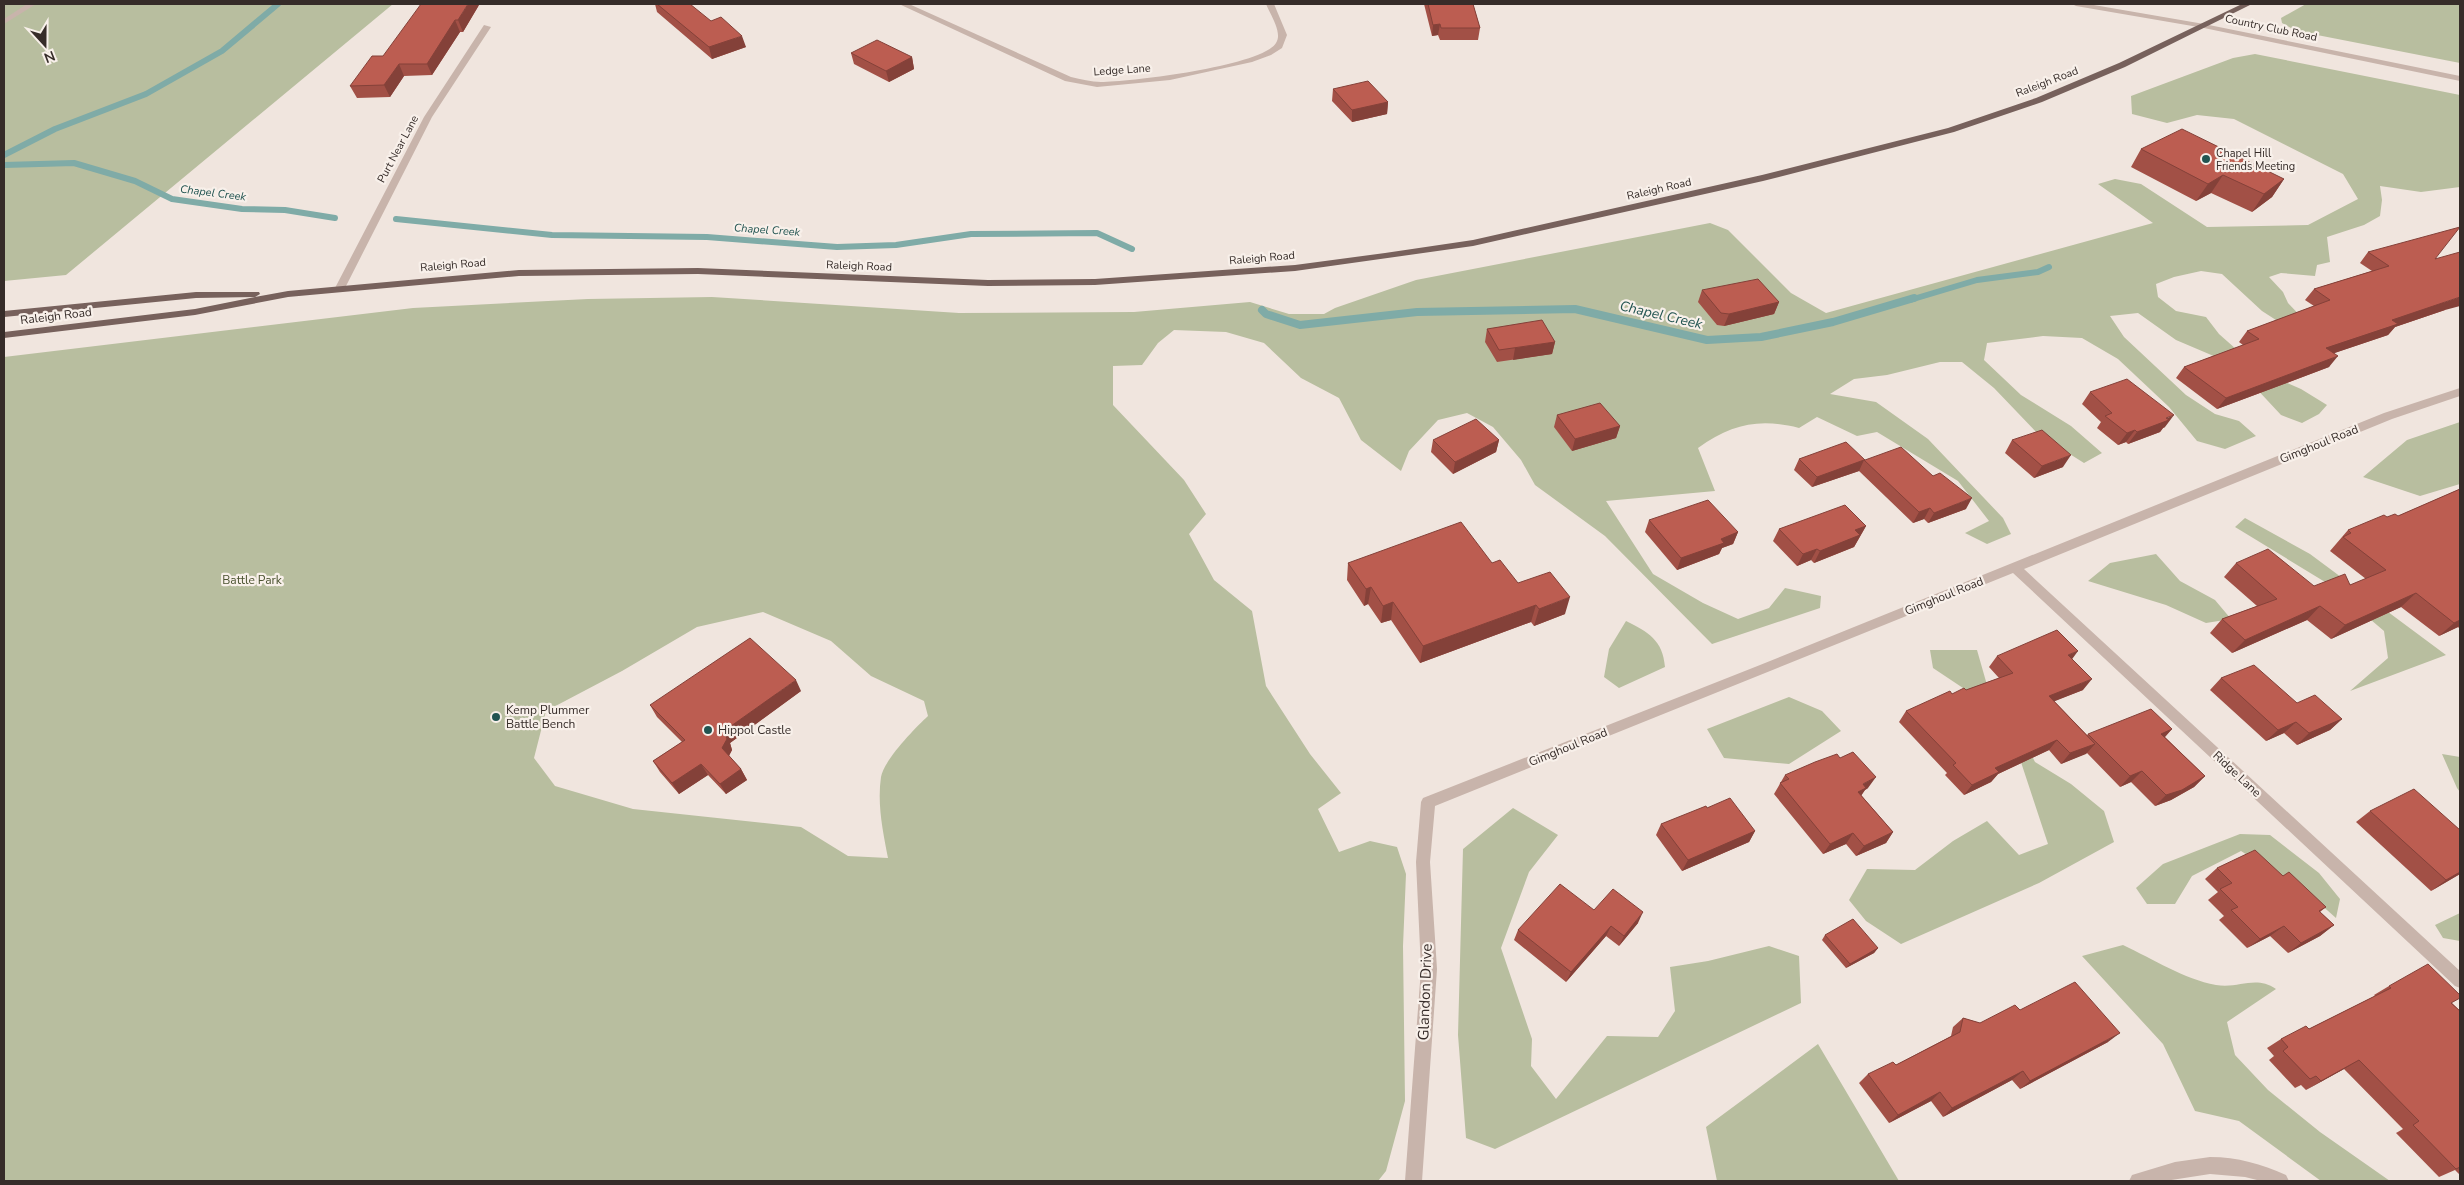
<svg xmlns="http://www.w3.org/2000/svg" width="2464" height="1185" font-family="'Nunito Sans',sans-serif">
<rect width="100%" height="100%" fill="#f0e5de"/>
<path fill="#b8be9f" fill-rule="evenodd" d="M4 4H393L66 275 4 281Z
M2306 4H2460V63L2312 34 2291 28 2282 23 2281 18Z
M2255 54 2460 95V187L2421 192 2380 186 2382 200 2380 216 2364 225 2327 237 2330 262 2317 265 2315 276 2281 273 2269 277 2283 292 2288 303 2308 324 2293 331 2262 311 2222 274 2201 271 2174 277 2156 284 2158 297 2176 311 2206 317 2219 334 2262 372 2301 389 2327 405 2319 414 2302 423 2281 415 2253 385 2216 357 2176 340 2138 313 2110 316 2124 337 2186 395 2215 414 2239 421 2256 436 2225 449 2197 441 2169 407 2118 359 2082 338 2043 336 1987 343 1984 360 2021 395 2071 426 2102 453 2084 463 2038 434 1994 388 1962 362H1940L1887 375 1854 379 1830 394 1876 402 1928 439 2003 518 2011 534 1987 544 1965 533 1989 521 1958 481 1877 432 1857 436 1817 417 1799 428C1759 418 1732 424 1698 448L1715 491 1606 501 1653 574 1703 603 1738 619 1769 608 1785 588 1821 596 1820 608 1712 644 1605 536 1535 485 1521 460 1493 427 1467 413 1438 420 1409 451 1401 471 1361 440 1339 398 1301 378 1264 343 1226 332 1174 330 1158 343 1142 365 1113 366V405L1184 480 1206 514 1189 534 1214 580 1252 611 1266 686 1310 754 1341 793 1318 809 1339 852 1370 841 1397 847 1406 874 1403 946 1405 1101 1386 1171 1378 1181H4V357L413 308 588 299 712 297 959 313 1134 312 1250 302 1289 314H1324L1335 308 1416 280 1710 223 1728 230 1791 293 1826 313 2153 223 2098 184 2115 179 2141 184 2207 227 2308 225 2358 199 2343 174 2234 119 2197 115 2167 123 2132 114 2131 96 2233 58ZM763 612 831 641 871 676 924 701 928 716C915 728 884 760 881 777 877 804 883 832 888 858L848 856 801 827 633 809 555 786 534 758 546 711 622 671 697 627Z
M2460 422V484L2420 496 2363 477 2407 440Z
M2245 518 2310 554 2446 655 2350 691 2388 658 2384 631 2330 585 2235 527Z
M2156 554 2180 581 2215 600 2231 619 2206 623 2166 605 2088 581 2110 563Z
M1626 621C1648 632 1663 640 1665 667L1619 688 1604 677 1609 649Z
M1930 650H1977L1987 685 2010 712 2035 762 2071 784 2104 811 2114 842 2039 883 1901 944 1866 921 1849 900 1867 869 1915 870 1953 841 1987 821 2019 855 2048 844 2014 741 1969 692 1933 668Z
M1789 697 1822 711 1841 731 1789 764 1724 758 1707 729Z
M2442 754 2460 757V792L2457 788Z
M1513 808 1558 835 1529 872 1501 948 1532 1039 1531 1066 1556 1099 1607 1036 1658 1037 1675 1011 1670 967 1708 961 1769 946 1799 956 1801 1003 1495 1149 1466 1138 1458 1035 1463 849Z
M2240 834 2270 835 2319 873 2340 899 2336 918 2310 895 2241 851 2192 876 2175 904H2147L2136 888 2163 864Z
M2460 913V941L2443 938 2435 925Z
M2123 945C2153 959 2184 979 2216 985 2239 989 2255 975 2276 989L2227 1022 2235 1055 2268 1090 2320 1132 2390 1181H2321L2239 1121 2195 1111 2163 1044 2082 956Z
M1818 1044 1899 1181H1717L1706 1127Z"/>
<g fill="none" stroke-linecap="round" stroke-linejoin="round">
<path stroke="#7faba7" stroke-width="6" d="M4 155 55 129 146 94 222 51 278 4
M4 165 74 163 135 181 172 199 242 209 285 210 335 218
M396 219 552 235 707 237 837 247 896 245 971 234 1097 233 1132 249
M1910 300 1977 280 2038 272 2049 267"/>
<path stroke="#7faba7" stroke-width="8" d="M1262 310 1266 314 1300 325 1417 312 1575 309 1707 340 1761 337 1833 322 1914 298"/>
<path fill="#c8b4ab" fill-rule="evenodd" d="M27 4H36L4 24V19Z
M899 4H909L1071 77C1081 79 1091 82 1101 82 1130 82 1262 66 1276 43 1283 33 1270 14 1266 4H1274L1287 35 1282 48 1271 55 1252 62 1170 80 1097 87 1065 81Z
M2072 4H2088L2204 24 2460 76V81L2204 28 2076 6Z
M484 25 491 27 432 117 345 288 340 291 336 290 335 288 424 117Z
M2460 388V396L2392 419 2024 569 2460 971V988L2455 986 2013 573 1435 806 1430 862 1437 969 1422 1181H1405L1421 969 1416 862 1421 802 1423 798 1755 667 2384 413Z
M2210 1157C2238 1157 2261 1164 2286 1175L2289 1181H2261L2245 1177 2210 1174 2165 1181H2129L2132 1175 2175 1162Z"/>
<path fill="#77615c" fill-rule="evenodd" d="M2242 4H2252L2125 67 2042 102 1954 132 1763 181 1473 246 1295 271 1095 285 988 286 698 274 519 276 288 297 195 315 4 338V332L195 309 255 297 196 298 4 317V311L196 292H259L260 294 255 297 288 291 519 270 698 268 988 280 1095 279 1295 265 1385 253 1473 240 1762 175 1948 128 2036 98 2119 63Z"/>
</g>
<path fill="#a25046" d="M655 4H657L711 21 746 47 712 59 657 12Z
M1424 4H1473L1480 28 1478 40H1440L1438 35 1432 36Z
M479 5 463 32H460L432 75 404 76 390 97 357 98 350 86 383 56Z
M851 53 912 57 914 69 889 82 854 64Z
M1333 89 1388 102 1387 114 1352 122 1332 101Z
M2141 149 2284 179 2272 197 2252 212 2211 193 2196 201 2131 167Z
M2368 252 2435 259 2445 310 2395 327 2388 335 2334 353 2329 367 2217 409 2176 378 2184 367 2243 345 2239 342 2247 331 2314 306 2305 300 2314 289 2372 271 2360 263Z
M1702 290 1779 302 1774 314 1724 326 1717 325 1698 302Z
M1487 329 1555 342 1552 354 1497 362 1485 342Z
M2090 392 2165 427 2163 428 2160 432 2128 444 2126 442 2118 445 2097 428 2101 422 2082 404Z
M1557 415 1620 426 1616 438 1572 451 1554 427Z
M1433 440H1499L1496 452 1453 474 1431 452Z
M2012 440 2063 467 2034 478 2005 453Z
M1799 459 1865 460 1966 509 1928 523 1924 519 1913 523 1859 471 1812 487 1794 470Z
M2460 489V629L2458 627 2439 636 2401 607 2331 639 2307 620 2232 653 2210 633 2222 619 2257 606 2224 577 2236 563 2314 586 2350 585 2366 579 2330 551 2348 530 2387 517 2398 516Z
M1649 520 1738 532 1733 544 1722 548 1719 554 1677 570 1645 532Z
M1866 526 1854 547 1814 563 1811 560 1797 566 1773 541 1779 529Z
M1348 563H1492L1518 583 1565 614 1534 626 1531 622 1420 663 1391 620 1381 623 1368 604 1364 606 1347 580Z
M1997 656 2072 659 2083 690 2054 701 2087 735 2088 734 2172 729 2165 737 2205 776 2194 787 2171 800 2155 806 2131 782 2120 787 2087 753 2061 764 2049 750 1998 774 1991 782 1964 795 1945 775 1947 773 1899 722 1906 711 1952 694 1966 690 1999 678 1989 667Z
M2221 678 2297 703 2342 719 2330 730 2297 745 2284 733 2266 741 2210 690Z
M801 691 730 743 732 750 729 756 741 769 747 780 726 794 708 775 679 794 660 772 653 761 682 742 657 717 650 705Z
M1785 775 1868 788 1865 790 1861 795 1893 832 1886 843 1856 856 1846 844 1823 854 1774 794Z
M1707 808 1755 831 1749 842 1682 871 1656 835 1661 824Z
M2370 811 2460 874 2431 891 2356 822Z
M2217 868 2283 876 2326 907 2320 912 2334 925 2320 936 2288 953 2270 936 2247 948 2219 920 2224 916 2208 900 2218 892 2205 879Z
M1594 910 1638 923 1619 946 1606 936 1566 982 1514 940 1518 930Z
M1825 935 1878 948 1874 953 1846 968 1822 940Z
M2389 986 2452 1003 2460 1011V1175L2455 1170 2439 1177 2396 1133 2403 1129 2344 1069 2306 1090 2301 1085 2295 1088 2269 1060 2274 1056 2267 1048 2281 1039 2309 1029 2375 996 2374 995Z
M2020 1010 2108 1042 2020 1089 2012 1080 1943 1117 1931 1101 1889 1123 1859 1083 1868 1074 1896 1065 1951 1036 1953 1027 1963 1018 1980 1023Z"/>
<path fill="#844139" d="M468 4H479V5L463 32 458 20Z
M455 20 460 32 432 75 427 64Z
M1440 24 1438 35 1432 36 1433 25Z
M742 36 746 47 712 59 709 47Z
M912 57 914 69 889 82 886 71Z
M399 64 404 76 390 97 384 85Z
M1388 102 1387 114 1352 122V110Z
M2223 175 2211 193 2196 201 2208 184Z
M2284 179 2272 197 2252 212 2264 194Z
M2460 297V306L2445 310 2395 327 2388 335 2317 359 2326 348 2392 320Z
M1779 302 1774 314 1724 326 1729 314Z
M1555 342 1552 354 1513 360 1515 348Z
M2338 356 2329 367 2217 409 2226 398Z
M2174 415 2165 427 2163 428 2160 432 2128 444 2137 432Z
M1620 426 1616 438 1572 451 1575 439Z
M2135 430 2126 442 2118 445 2127 433Z
M1499 440 1496 452 1453 474 1455 462Z
M2071 455 2063 467 2034 478 2042 466Z
M1864 460 1859 471 1812 487 1817 477Z
M1972 498 1966 509 1928 523 1934 513Z
M1930 508 1924 519 1913 523 1919 512Z
M1866 526 1854 547 1814 563 1820 551 1855 530Z
M1738 532 1733 544 1722 548 1719 554 1677 570 1681 558 1721 539Z
M1817 549 1811 560 1797 566 1803 554Z
M1371 587 1368 604 1364 606 1366 589Z
M2416 593 2401 607 2331 639 2345 625Z
M1570 597 1565 614 1534 626 1539 609Z
M1393 602 1391 620 1381 623 1383 606Z
M1536 605 1531 622 1420 663 1423 646Z
M2320 606 2307 620 2232 653 2245 640Z
M2460 620V625L2458 627 2439 636 2454 623Z
M2078 651 2070 662 2068 655Z
M2092 679 2083 690 2040 707 2049 696Z
M796 680 801 691 730 743 732 750 727 759 722 748 724 731Z
M2342 719 2330 730 2297 745 2309 733Z
M2296 722 2284 733 2266 741 2278 730Z
M2172 729 2161 741V734Z
M2057 740 2049 750 1998 774 1991 782 1964 795 1972 785 1995 768Z
M2095 744 2086 754 2061 764 2070 753Z
M701 764 708 775 679 794 672 783Z
M741 769 747 780 726 794 720 784Z
M2142 771 2131 782 2120 787 2130 776Z
M2205 776 2194 787 2171 800 2155 806 2166 795Z
M1876 777 1868 788 1865 790 1859 799 1856 794 1863 784Z
M1755 831 1749 842 1682 871 1688 860Z
M1893 832 1886 843 1856 856 1864 846Z
M1853 833 1846 844 1823 854 1830 844Z
M2460 872V874L2431 891 2446 880Z
M1643 912 1638 923 1619 946 1624 936Z
M2334 925 2320 936 2288 953 2301 943Z
M1611 926 1606 936 1566 982 1571 972Z
M2284 926 2270 936 2247 948 2260 939Z
M1878 948 1874 953 1846 968 1850 964Z
M2120 1033 2108 1042 2020 1089 2030 1081Z
M2359 1060 2344 1069 2306 1090 2321 1081Z
M2023 1071 2012 1080 1943 1117 1952 1108Z
M1940 1092 1931 1101 1889 1123 1898 1115Z"/>
<path fill="#bc5d51" stroke="#844139" d="M421 4H468L458 20H455L427 64H399L384 85 350 86 372 56H383Z
M657 4H690L711 21 721 17 742 36 709 47Z
M1428 4H1473L1480 28H1441L1440 24 1433 25Z
M877 40 912 57 886 71 851 53Z
M1368 81 1388 102 1352 110 1333 89Z
M2182 129 2284 179 2264 194 2223 175 2208 184 2141 149Z
M2460 227 2435 259 2460 252V297L2392 320 2398 324 2326 348 2338 356 2226 398 2184 367 2259 339 2247 331 2330 300 2314 289 2389 266 2368 252Z
M1758 279 1779 302 1729 314 1721 313 1702 290Z
M1542 320 1555 342 1499 350 1487 329Z
M2127 379 2174 415 2166 418 2169 420 2137 432 2135 430 2127 433 2105 416 2112 413 2090 392Z
M1600 403 1620 426 1575 439 1557 415Z
M1476 419 1499 440 1455 462 1433 440Z
M2042 430 2071 455 2042 466 2012 440Z
M1846 442 1865 460 1901 447 1933 476 1940 473 1972 498 1934 513 1930 508 1919 512 1864 460 1817 477 1799 459Z
M2460 489V620L2454 623 2416 593 2345 625 2320 606 2245 640 2222 619 2277 599 2236 563 2268 549 2314 586 2345 574 2350 585 2386 570 2343 537 2351 533 2348 530 2384 515 2387 517 2395 514 2398 516Z
M1708 500 1738 532 1721 539 1724 543 1681 558 1649 520Z
M1845 505 1866 526 1855 530 1860 535 1820 551 1817 549 1803 554 1779 529Z
M1461 522 1492 563 1500 560 1518 583 1550 572 1570 597 1539 609 1536 605 1423 646 1393 602 1383 606 1371 587 1366 589 1348 563Z
M2057 630 2078 651 2068 655 2092 679 2049 696 2095 744 2070 753 2057 740 1995 768 1999 772 1972 785 1953 765 1956 763 1906 711 1950 691 1952 694 1964 688 1966 690 2013 673 1997 656Z
M750 638 796 680 724 731 727 739 722 748 741 769 720 784 701 764 672 783 653 761 685 740 650 705Z
M2254 665 2297 703 2315 695 2342 719 2309 733 2296 722 2278 730 2221 678Z
M2151 709 2172 729 2161 734 2205 776 2182 790 2166 795 2142 771 2130 776 2088 734Z
M1853 752 1876 777 1863 784 1866 788 1858 792 1893 832 1864 846 1853 833 1830 844 1780 783 1789 779 1785 775 1815 762 1837 754 1840 758Z
M2414 789 2460 830V872L2446 880 2370 811Z
M1730 798 1755 831 1688 860 1661 824 1706 806 1707 808Z
M2255 850 2283 876 2289 872 2326 907 2319 911 2334 925 2301 943 2284 926 2260 939 2231 910 2238 907 2220 889 2232 883 2217 868Z
M1560 884 1594 910 1613 889 1643 912 1624 936 1611 926 1571 972 1518 930Z
M1853 919 1878 948 1850 964 1825 935Z
M2428 964 2460 995V998L2451 1003 2460 1011V1167L2456 1169 2413 1125 2419 1121 2359 1060 2321 1081 2316 1076 2310 1079 2283 1051 2288 1047 2281 1039 2306 1026 2309 1029 2391 988 2389 986Z
M2075 982 2120 1033 2030 1081 2023 1071 1952 1108 1940 1092 1898 1115 1868 1074 1893 1062 1896 1065 1960 1032 1963 1018 1980 1023 2015 1005 2020 1010Z"/>
<g fill="#225451" stroke="#f8f0ea" stroke-width="2">
<circle cx="2206" cy="159" r="5"/>
<circle cx="496" cy="717" r="5"/>
<circle cx="708" cy="730" r="5"/>
</g>
<g text-anchor="middle" dominant-baseline="central" stroke-width="4.5" stroke-linejoin="round" paint-order="stroke">
<g font-size="11" fill="#362c29" stroke="#f8f0ea">
<text transform="translate(2271 28) rotate(12)">Country Club Road</text>
<text transform="translate(1122 70) rotate(-4)">Ledge Lane</text>
<text transform="translate(2047 82) rotate(-21)">Raleigh Road</text>
<text transform="translate(398 149) rotate(-62)">Purt Near Lane</text>
<text transform="translate(1659 189) rotate(-13)">Raleigh Road</text>
<text transform="translate(1262 258) rotate(-5)">Raleigh Road</text>
<text transform="translate(453 265) rotate(-5)">Raleigh Road</text>
<text transform="translate(859 266) rotate(2)">Raleigh Road</text>
</g>
<g font-size="11" fill="#362c29" stroke="#f8f0ea" text-anchor="start">
<text x="2216" y="153">Chapel Hill<tspan x="2216" dy="13">Friends Meeting</tspan></text>
</g>
<g font-size="11" font-style="italic" fill="#225451" stroke="#f8f0ea">
<text transform="translate(213 193) rotate(7)">Chapel Creek</text>
<text transform="translate(767 230) rotate(4)">Chapel Creek</text>
</g>
<g font-size="12" fill="#362c29" stroke="#f8f0ea">
<text transform="translate(56 316) rotate(-7)">Raleigh Road</text>
<text transform="translate(2319 444) rotate(-22)">Gimghoul Road</text>
<text transform="translate(1944 596) rotate(-22)">Gimghoul Road</text>
<text transform="translate(1568 747) rotate(-22)">Gimghoul Road</text>
<text transform="translate(2237 774) rotate(43)">Ridge Lane</text>
</g>
<g font-size="12" fill="#4a522f" stroke="#f8f0ea">
<text x="252" y="580">Battle Park</text>
</g>
<g font-size="12" fill="#362c29" stroke="#f8f0ea" text-anchor="start">
<text x="506" y="710">Kemp Plummer<tspan x="506" dy="14">Battle Bench</tspan></text>
<text x="718" y="730">Hippol Castle</text>
</g>
<g font-size="14" font-style="italic" fill="#225451" stroke="#f8f0ea">
<text transform="translate(1661 315) rotate(13)">Chapel Creek</text>
</g>
<g font-size="15" fill="#362c29" stroke="#f8f0ea">
<text transform="translate(1425 992) rotate(-88)">Glandon Drive</text>
</g>
</g>
<rect width="2464" height="1185" fill="none" stroke="#362c29" stroke-width="10"/>
<g transform="translate(45 45) rotate(159)" stroke="#f8f0ea" stroke-width="4" paint-order="stroke">
<path d="M0-4L9 19L0 12L-9 19Z" fill="#362c29"/>
<text y="-8" font-size="14" font-weight="bold" text-anchor="middle" fill="#362c29">N</text>
</g>
</svg>
